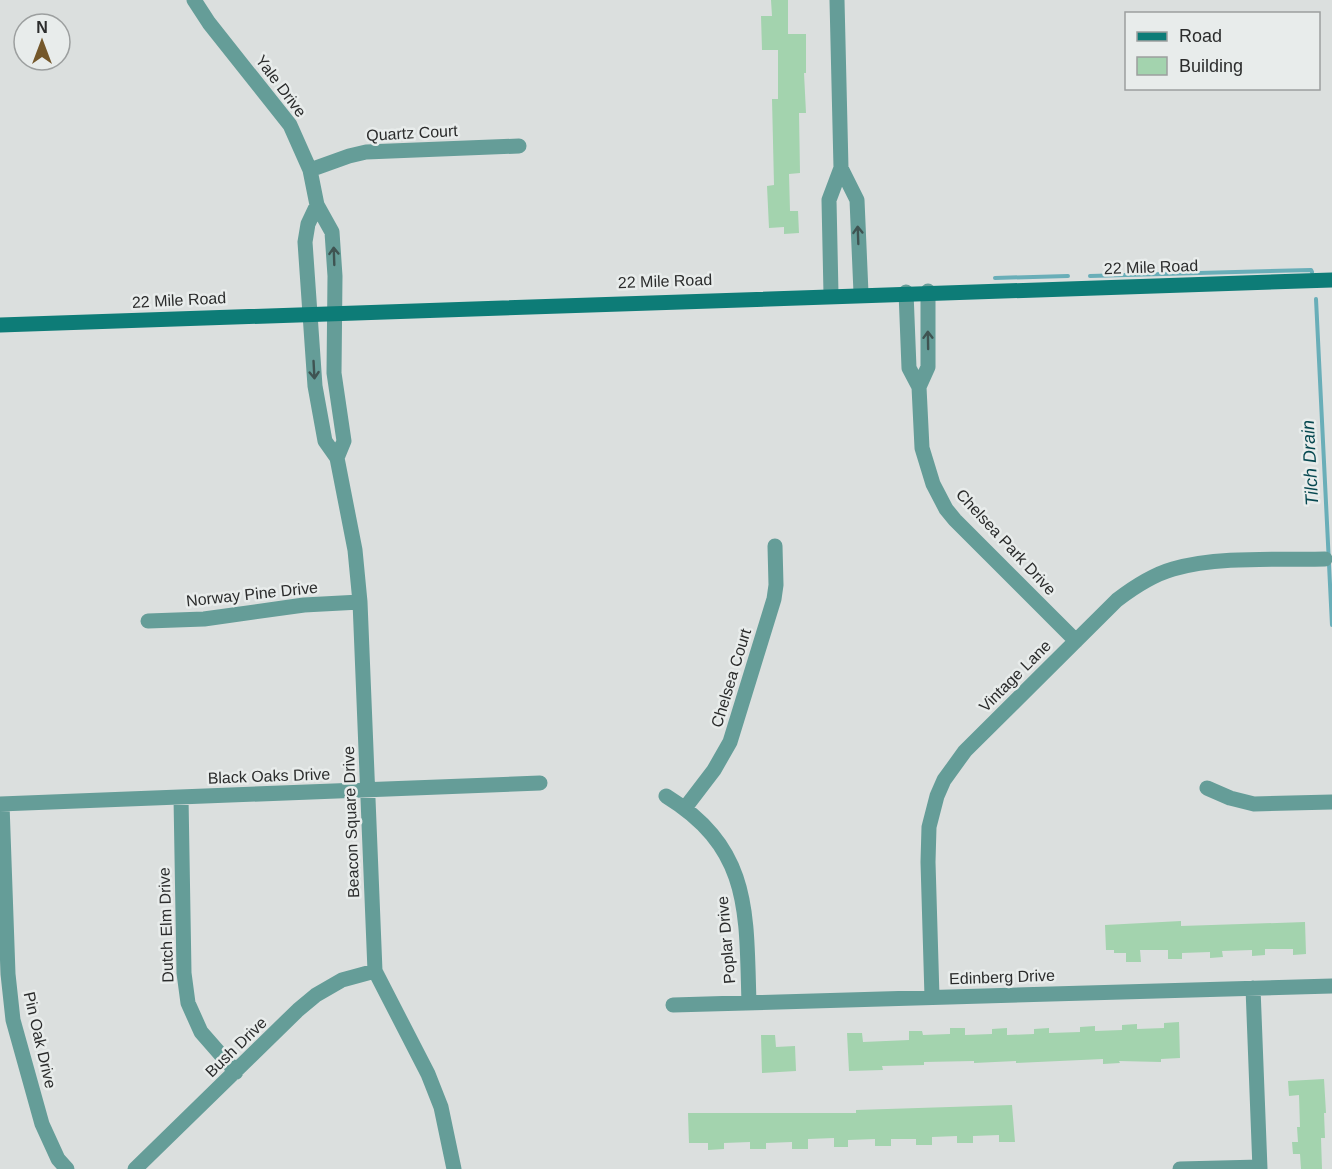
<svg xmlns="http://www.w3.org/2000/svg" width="1332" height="1169" font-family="Helvetica,sans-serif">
<rect width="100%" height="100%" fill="#dbdfde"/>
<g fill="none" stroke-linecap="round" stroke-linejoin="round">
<path stroke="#69aeb8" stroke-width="4" d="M1090 276 1311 270 1312 272
M995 278 1068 276
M1316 299 1332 625"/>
</g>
<path fill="#a3d3ae" d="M771 0H788V34H806V73H804L806 113H799L800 173 789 174 790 211H798L799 233 784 234V227L769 228 767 186 774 185 772 99H778V50H762L761 16H772Z
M1181 921V926L1305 922 1306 954 1293 955V949H1265V955L1252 956V950L1222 951 1223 957 1210 958V952L1182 953V959H1168V950H1140L1141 962H1126V953H1114V950H1106L1105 925Z
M1179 1022 1180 1058 1161 1059V1062L1119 1061 1120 1063 1103 1064V1059L1016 1063V1061L974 1063V1061L924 1062V1065L882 1066 883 1070 849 1071 847 1033H862L863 1042 909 1040V1031H922L923 1035 950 1034V1028H965V1035L992 1034V1029L1007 1028V1035L1034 1034V1029L1049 1028V1033L1080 1032V1027L1095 1026V1031L1122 1030V1025L1137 1024V1029L1164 1028V1023Z
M761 1035H775L776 1047 795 1046 796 1071 762 1073Z
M1324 1079 1326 1113H1324L1325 1138H1321L1322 1169H1301L1300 1154H1293L1292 1142H1298L1297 1127H1300L1299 1095 1289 1096 1288 1081Z
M1012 1105 1015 1142H999V1135L973 1136V1143H957V1136L932 1137V1145H916V1139H891V1146H875V1139L848 1140V1147H834V1138L808 1139V1149H792V1142L766 1143V1149H750V1142L724 1143V1149L708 1150V1143H689L688 1113H856V1110Z"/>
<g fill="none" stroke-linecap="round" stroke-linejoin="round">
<path stroke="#659d98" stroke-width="15" d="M194 0 209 23 290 125 310 170 317 205 332 232 335 276 334 373 344 441 337 458
M841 168 857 200 861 293
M310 170 349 156 366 152 519 146
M317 205 308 224 305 242 315 386 325 441 337 458 355 550 360 602 375 971 428 1074 441 1107 454 1169
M906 292 909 368 919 387 922 448 933 484 946 509 955 520 1076 641
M831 294 829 200 841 168 837 0
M919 387 928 367V291
M148 621 204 619 304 605 360 602
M1207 788 1230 798 1254 804 1332 802
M666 796C752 849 746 913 749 1003
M181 797 184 973 188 1003 201 1032 236 1072
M0 804 540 783
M2 804 8 974 13 1020 42 1124 58 1159 67 1169
M685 808 714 770 730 742 774 599 776 585 775 546
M1253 988 1260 1169
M932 997 928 862 929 827 937 796 944 780 965 751 1117 600C1134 587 1152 575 1173 569 1218 556 1278 560 1325 559
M673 1005 1332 986
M135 1169 298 1010 316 995 342 980 375 971
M1180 1169 1260 1167"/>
<path stroke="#0d7c77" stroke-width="15" d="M0 325C444 307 888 293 1332 280"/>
</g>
<defs><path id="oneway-shaft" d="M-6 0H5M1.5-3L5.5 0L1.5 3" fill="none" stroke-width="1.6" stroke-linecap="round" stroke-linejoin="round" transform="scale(1.5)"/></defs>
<g stroke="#3f5452">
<use href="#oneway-shaft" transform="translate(858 235) rotate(-92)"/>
<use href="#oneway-shaft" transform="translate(334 256) rotate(-92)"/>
<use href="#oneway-shaft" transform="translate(928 340) rotate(-91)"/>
<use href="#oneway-shaft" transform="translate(314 370) rotate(87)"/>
</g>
<g text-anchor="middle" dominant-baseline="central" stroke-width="5" stroke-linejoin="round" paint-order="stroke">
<g font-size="16" fill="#2b2c2c" stroke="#e8eceb">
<text transform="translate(281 86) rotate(53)">Yale Drive</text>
<text transform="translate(412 133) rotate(-3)">Quartz Court</text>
<text transform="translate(1151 267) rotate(-2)">22 Mile Road</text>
<text transform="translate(665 281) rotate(-2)">22 Mile Road</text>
<text transform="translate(179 300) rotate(-3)">22 Mile Road</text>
<text transform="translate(1006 542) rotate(47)">Chelsea Park Drive</text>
<text transform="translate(252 594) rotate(-6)">Norway Pine Drive</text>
<text transform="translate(1015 676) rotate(-45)">Vintage Lane</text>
<text transform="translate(731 678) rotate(-73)">Chelsea Court</text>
<text transform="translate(269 776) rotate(-2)">Black Oaks Drive</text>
<text transform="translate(351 822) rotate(-92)">Beacon Square Drive</text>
<text transform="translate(166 925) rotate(-92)">Dutch Elm Drive</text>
<text transform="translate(726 940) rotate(-95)">Poplar Drive</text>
<text transform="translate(1002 977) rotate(-2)">Edinberg Drive</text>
<text transform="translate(40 1040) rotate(77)">Pin Oak Drive</text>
<text transform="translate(236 1047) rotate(-44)">Bush Drive</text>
</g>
<g font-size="18" font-style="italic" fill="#064850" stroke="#e8eceb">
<text transform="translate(1310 463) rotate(-93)">Tilch Drain</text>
</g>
</g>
<rect x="1125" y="12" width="195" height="78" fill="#e8eceb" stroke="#9c9f9f" stroke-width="1.5"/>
<rect x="1137" y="32" width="30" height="9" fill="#0d7c77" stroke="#9c9f9f" stroke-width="1.5"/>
<text x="1179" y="42" font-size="18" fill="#2b2c2c">Road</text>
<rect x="1137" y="57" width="30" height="18" fill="#a3d3ae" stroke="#9c9f9f" stroke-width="1.5"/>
<text x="1179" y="72" font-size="18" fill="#2b2c2c">Building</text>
<g transform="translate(42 42)"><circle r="28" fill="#e8eceb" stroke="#9c9f9f" stroke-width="1.5"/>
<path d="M0-4.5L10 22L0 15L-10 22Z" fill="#74572a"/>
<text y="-9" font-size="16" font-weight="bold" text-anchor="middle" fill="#2b2c2c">N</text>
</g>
</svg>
